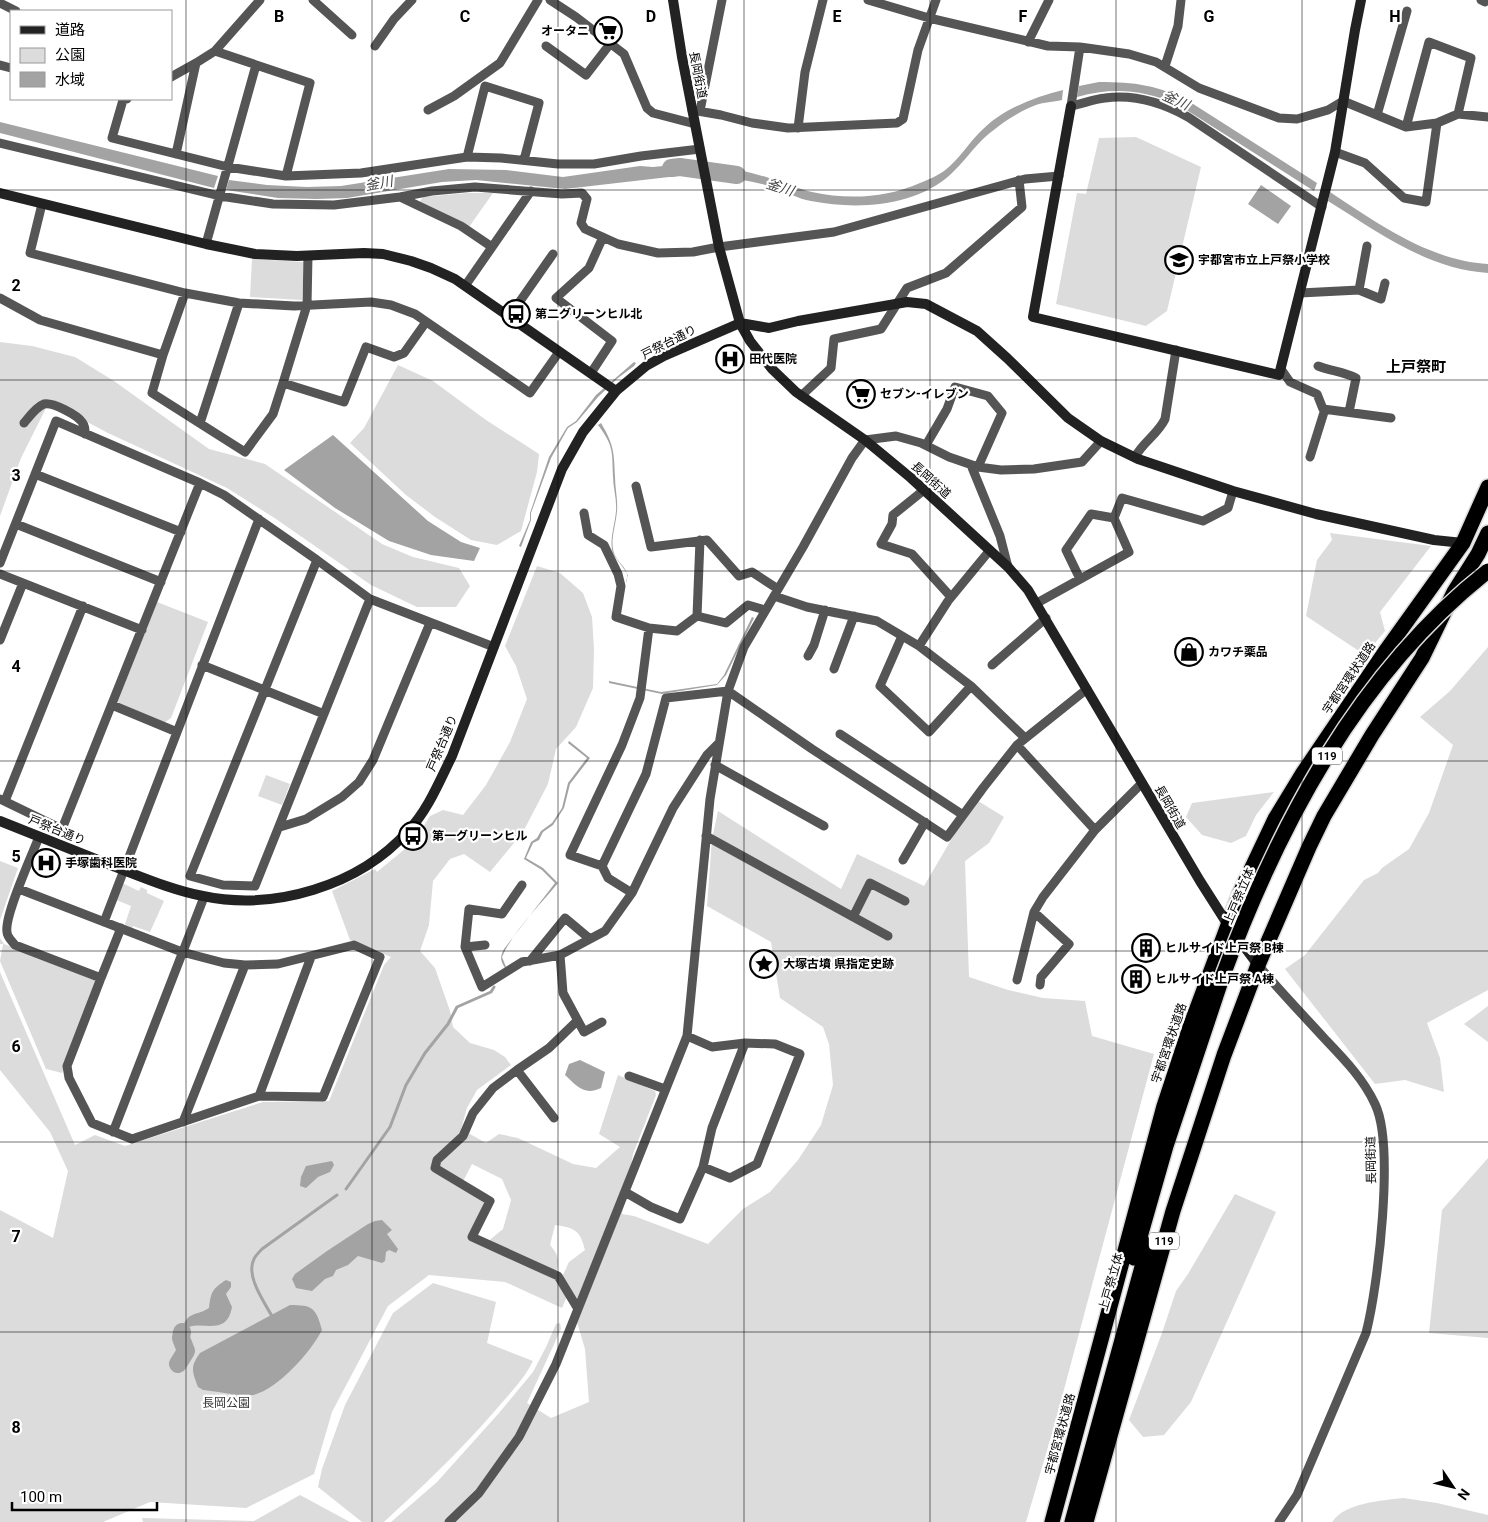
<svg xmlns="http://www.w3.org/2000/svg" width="1488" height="1522" font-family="Roboto,'Noto Sans JP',sans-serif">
<rect width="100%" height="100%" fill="#fff"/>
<path fill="#dcdcdc" d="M1136 137 1201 167 1167 311 1146 326 1056 304 1077 193 1086 194 1099 138Z
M467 193H493L469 227 419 203 423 197Z
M252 259 304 262 302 300 250 297Z
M0 342 32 346 75 357 114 381 209 449 265 464 382 544 413 557 459 568 470 586 456 607H417L371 585 276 519 227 488 108 433 49 402 21 458 0 516Z
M398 365 433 381 486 420 539 454 537 472 521 531 497 545 471 540 435 517 406 495 350 443 364 428Z
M1330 533 1431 546 1380 612 1385 631 1365 655 1306 616 1317 560 1332 540Z
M537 566 560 573 583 593 592 617 594 649 593 688 576 727 556 749 548 784 523 832 490 872 464 854 450 859 433 881 429 925 420 951 435 968 450 1011 453 1027 470 1043 494 1050 505 1057 511 1065 477 1090 467 1108 461 1129 486 1143 499 1134 518 1138 573 1164 596 1168 620 1147 599 1134 618 1075 655 1091 656 1095 633 1154 622 1214 634 1216 708 1244 743 1209 770 1192 798 1160 821 1125 833 1085 829 1044 823 1027 780 998 771 942 707 906 712 839 718 811 841 889 857 854 924 886 975 799 1004 817 989 843 965 861 969 977 1008 990 1043 998 1085 1001 1092 1036 1154 1054 1055 1423 1026 1522H391L437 1482 499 1413 533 1372 546 1347 556 1324 560 1323 561 1329 527 1403 551 1418 589 1402 585 1349 563 1275 569 1262 585 1250C580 1230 575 1228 555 1225L550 1245C559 1255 560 1262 555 1275L486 1243 503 1229 511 1200 502 1179 472 1164 460 1187 484 1203 468 1240 554 1275 567 1296 562 1308 505 1282 429 1275 388 1306 332 1412 314 1474 246 1508 150 1502 103 1522H0V1210L53 1238 68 1171 50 1132 0 1070V972L75 1145 95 1135 125 1146 263 1102 329 1101 384 965 391 957 350 940 332 891 375 869 377 872 406 848 418 835 430 816 443 810 463 815 486 785 510 742 527 699 516 666 505 646Z
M157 602 208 622 171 718 164 723 119 706 118 701Z
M1488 647V990L1427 1023 1440 1058 1444 1092 1405 1080 1375 1084 1285 969 1305 955 1364 880 1378 873 1382 868 1409 849 1429 813 1453 745 1420 717 1450 691Z
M266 775 290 784 282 805 258 796Z
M1274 792 1256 815 1246 836 1231 843 1202 835 1186 817 1192 803Z
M0 861 18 868 0 920Z
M116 878 122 881V883L139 891 141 887 147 890V893L164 901 150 932 133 926 131 930 124 927 131 906 109 897Z
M0 938 4 944 98 981 62 1073 46 1069 0 961 3 944H0Z
M1488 1006V1042L1464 1024Z
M1488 1158V1338L1429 1333 1442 1210Z
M1235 1194 1276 1212 1191 1402 1164 1435 1143 1437 1129 1420 1162 1333 1176 1291 1188 1274Z
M433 1283 496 1302 487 1343 533 1361C523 1381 507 1396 493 1413 459 1452 422 1487 384 1522H362L318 1487 322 1469 345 1405 393 1313Z
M300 1495 350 1522H143L142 1518 254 1521Z
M1403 1498 1437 1503 1488 1515V1522H1332C1346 1502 1381 1501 1403 1498Z"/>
<path fill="#a3a3a3" d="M1099 82C1135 82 1158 85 1190 102L1317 183 1314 191 1177 104C1141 90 1114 87 1077 97L1079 86Z
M1063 90 1062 100C1053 102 1044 102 1036 105 1017 112 996 127 982 140 971 151 962 164 951 174 915 207 857 210 811 201 798 199 787 192 775 188 756 181 735 179 715 176L714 164C732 169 751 172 769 178 783 182 798 189 812 192 848 200 886 198 920 183 930 179 942 174 950 166 961 156 969 143 980 132 1002 109 1032 98 1063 90Z
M0 122 218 176 214 188 0 133Z
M694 163 695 174 565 189 476 180 442 182 347 198 317 199 278 198 226 190 229 180 267 185 307 187 341 186 449 169 506 170 563 177 640 166 653 167Z
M1261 185 1291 206 1278 224 1248 204Z
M1330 192C1377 223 1430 261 1488 264V273C1427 269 1378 232 1328 201Z
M634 362 636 363 634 366 618 378 598 397 577 422 568 428 551 458 531 513V520L521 547 519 546 530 520V513L549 457 567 427 576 421 596 395Z
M601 423C614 445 614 452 615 477 615 488 618 500 617 511 616 524 611 537 613 549 616 565 632 567 626 583 626 580 627 578 628 576 628 572 614 558 612 550 610 537 615 524 616 511 617 499 613 488 613 476 612 452 614 446 598 425Z
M333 435 428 521 461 542 480 548 474 561 431 555 389 541 335 508 284 470Z
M752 617 754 618 726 675 717 685 662 694 609 683V681L661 692 717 684 724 675Z
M569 741 590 758 570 784 564 808 553 825 543 832 539 840 533 843 526 858 543 868 558 883C539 906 514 930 502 957L506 967 505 968C500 960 500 957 504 949L555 883 542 870 524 859 531 842 537 838 541 831 552 823 562 808 568 783 587 758 568 743Z
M580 1060 605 1072 601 1088C584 1096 577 1086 565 1075L569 1064Z
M332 1161 334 1165 330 1172 318 1177 306 1188 300 1186 301 1177 306 1166Z
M382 1220 392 1230 387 1234 398 1249 396 1253 389 1250 386 1252 385 1261 382 1263 358 1256 348 1265 336 1270 333 1276 325 1279 312 1291 296 1288 292 1279 295 1274 327 1251 368 1224 375 1221Z
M226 1280 231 1282V1287L226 1294 232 1307C226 1341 196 1315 182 1332 185 1311 197 1316 209 1308 211 1292 212 1289 226 1280Z
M290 1305C313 1305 316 1308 322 1330 311 1352 277 1390 253 1395 242 1397 215 1391 203 1390L198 1387C192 1371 190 1367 200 1353Z"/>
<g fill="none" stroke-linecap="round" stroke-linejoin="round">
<path stroke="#a3a3a3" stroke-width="3" d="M346 1189 390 1127 406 1085 425 1053 448 1024 457 1007 491 992 494 987
M273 1318C265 1303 245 1276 254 1259 256 1255 259 1252 262 1249L337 1195"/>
<path stroke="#a3a3a3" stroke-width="18" d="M671 168 680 167 737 175
M178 1364 186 1351 181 1338 182 1332"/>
<defs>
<path id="highway" d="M1134 1258 1166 1146 1222 978
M1052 1522 1164 1106 1190 1027 1240 893 1275 819 1303 773 1387 649 1463 543 1488 487
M1072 1522 1148 1245
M1086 1522 1173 1211 1224 1055 1258 965 1309 847 1324 816 1372 735 1422 658 1454 592 1478 554 1488 533"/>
</defs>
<use href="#highway" stroke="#dbdbdb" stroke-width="18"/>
<path stroke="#555" stroke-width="9" d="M313 0 352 35
M550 0 576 17 624 54 647 108 653 113 695 124
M868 0 929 18 1048 46 1080 47 1129 54 1156 62 1199 88 1279 118 1297 119 1328 110 1343 101 1406 127 1437 123 1458 114 1488 117
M1481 0 1485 2
M0 3 16 11
M1028 42 1049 0
M375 46 394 19 412 0
M546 46 586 75 610 44
M1080 47 1071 106C1082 104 1094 99 1105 98 1134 94 1163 103 1188 117L1322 207
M215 51 260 0
M0 65 11 68
M1165 66 1178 26 1181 0
M171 77 196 63
M127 99 123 100 112 138 228 167 286 176 361 173 467 157 501 158 558 164H594L641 156 700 149
M428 110 454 96 500 63 538 0
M692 110 721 115 752 123 788 128 897 123 903 119 918 50 936 0
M700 111 722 0
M1377 115 1407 11
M1406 127 1429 42 1471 58 1458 114
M798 128 805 72 823 0
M0 143 220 196 273 204 334 205 400 197 432 191 475 187 562 194 582 193 587 199 581 223 585 229 618 244 658 253 693 252 719 247 834 232 1025 179 1059 176
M1335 152 1365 163 1404 198 1426 202 1437 123
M176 154 196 63 215 51 310 83 286 176
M467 157 485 86 539 103 524 160
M400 197 461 226 492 247
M42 204 30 253 185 293 239 303 294 306 371 302 391 305 415 314 530 393 559 352
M206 244 256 65
M308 256 307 305 283 383 344 402 366 347 394 357 404 353 426 322
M465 286 531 191
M1359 290 1367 246
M1300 293 1359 290 1381 299 1385 283
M0 298 40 320 163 355 185 293
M509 317 553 254
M163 355 152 393 245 452 273 414 283 383
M1318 366C1331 371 1344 372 1356 378L1349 412
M1281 369 1290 382 1317 394 1323 409 1391 418
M591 373 612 341 556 298 589 268 603 237
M801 396 831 368 834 339 881 329 907 288 946 273 1022 207 1019 180
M24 423C29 417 36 407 44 404 53 402 77 415 82 422 85 426 85 429 85 434
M200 423 239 303
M926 445 947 409 955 387 988 396 1002 413 978 467
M1135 457C1143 442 1158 434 1165 419L1176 350
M1310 457 1325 409
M971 465 1000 536 1008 567
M35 474 181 532
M636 486 651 547 707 540 739 576 752 572 778 589
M924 490 893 515 892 524 881 544 912 554 951 597
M584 513 588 535 604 545 618 574 621 586 616 617 649 628
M16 524 161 582
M317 560 190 876 223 885 255 886 370 599
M0 563 56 421 200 483 224 495 317 560 370 599 494 647
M0 574 142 630
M1080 579 1066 550 1091 514 1114 518
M774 596 807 607 877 621 919 646 971 686 1025 738
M1037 603 1129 552 1114 518 1122 498 1203 521 1228 508 1233 491
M697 616 700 540
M902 636 880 686 929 732 971 686
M0 640 23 583
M919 646 948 601 990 550
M808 656 814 645 825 610
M202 665 324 714
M992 665 1046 618
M834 669 854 616
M112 705 177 732
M840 734 963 815
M718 744 707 755 673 808 632 893 608 878 602 866 646 774 666 698 728 691 812 749 947 837 983 788 1017 745 1087 689
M1017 745 1095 830
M715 765 824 826
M0 799 62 829 200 483
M5 801 83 606
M280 827 306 819 342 797 359 782 373 760 430 623
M706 836 888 936
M903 860 925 822
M602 866 570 855 622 745 640 698 649 628 677 631 697 616 726 623 748 605 765 610
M522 885 502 914 469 909 465 947 482 987 522 962 560 955 605 931 632 893
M19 889 182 952 224 963 245 965 278 964 354 945 380 957 323 1097 259 1096 132 1139 92 1123 69 1078 67 1066 101 978 15 945C12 941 7 937 7 932 4 916 32 855 39 837
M1034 912 1069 944 1041 977 1040 985
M853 917 870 883 905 901
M104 922 259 519
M465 947 485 945
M560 955 563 993 584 1032 602 1022
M530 961 565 918 590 939
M1258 965C1279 990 1302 1014 1324 1038 1343 1058 1363 1078 1375 1104 1395 1145 1378 1287 1366 1333L1297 1495 1279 1522
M101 978 121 928
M1017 980 1034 912 1043 897 1095 830 1142 783
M517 1070 549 1048 577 1021
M629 1076 665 1089
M259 1096 311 957
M554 1118 517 1070 493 1088 473 1113 463 1136 437 1160 435 1168 490 1201 472 1237 558 1276 578 1309
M183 1122 245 965
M113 1132 204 897
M703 1167 712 1128 745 1043
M625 1192 651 1207 680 1219 703 1167 730 1178 757 1164 800 1054 775 1044 745 1043 712 1047 687 1036
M449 1522 479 1493 519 1437 556 1364 687 1036 710 799 728 691 744 647 803 547 852 458 865 440 896 436 921 443 949 457 978 467 1001 470 1034 469 1082 462 1101 441"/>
<path stroke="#222" stroke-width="10" d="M673 0 682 57 719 247 740 323 750 341 772 369 796 392 865 440 911 478 1008 567 1028 590 1200 881 1228 925 1258 965
M1071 106 1033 317 1279 375 1335 152 1355 30 1361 0
M0 193 206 244 255 254 297 256 364 253 383 254 411 261 431 268 455 279 616 391
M0 821C38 836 75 851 113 866 142 877 172 890 203 896 274 911 359 886 408 831 428 810 439 782 452 756L562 469 583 432 616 391 646 366 664 356 740 323 769 328 798 321 907 302 926 304 977 331 1007 358 1068 418 1101 441 1138 459 1233 491 1316 514 1434 540 1463 543"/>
<use href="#highway" stroke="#000" stroke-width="15"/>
<defs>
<path id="highway-bridge" d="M1222 978C1278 826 1358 673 1488 571"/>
</defs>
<use href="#highway-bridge" stroke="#dbdbdb" stroke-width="18" stroke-linecap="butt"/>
<use href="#highway-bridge" stroke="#000" stroke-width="15"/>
</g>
<path fill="none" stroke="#000" stroke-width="1" stroke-opacity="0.55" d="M186 0V1522M372 0V1522M558 0V1522M744 0V1522M930 0V1522M1116 0V1522M1302 0V1522M0 190H1488M0 380H1488M0 571H1488M0 761H1488M0 951H1488M0 1142H1488M0 1332H1488"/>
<defs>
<symbol id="supermarket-ring" viewBox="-11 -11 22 22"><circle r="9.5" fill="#fff" stroke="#000" stroke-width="1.5"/><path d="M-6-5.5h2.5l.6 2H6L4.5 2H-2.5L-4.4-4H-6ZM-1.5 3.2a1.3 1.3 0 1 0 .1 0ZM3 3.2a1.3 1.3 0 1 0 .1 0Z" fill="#000"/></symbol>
<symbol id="school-ring" viewBox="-11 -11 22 22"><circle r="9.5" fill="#fff" stroke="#000" stroke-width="1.5"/><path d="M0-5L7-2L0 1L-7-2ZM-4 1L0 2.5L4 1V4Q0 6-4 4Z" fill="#000"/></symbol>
<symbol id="bus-ring" viewBox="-11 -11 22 22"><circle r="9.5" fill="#fff" stroke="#000" stroke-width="1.5"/><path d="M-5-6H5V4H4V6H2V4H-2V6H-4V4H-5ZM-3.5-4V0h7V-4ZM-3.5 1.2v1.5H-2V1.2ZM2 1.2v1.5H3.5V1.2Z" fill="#000"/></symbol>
<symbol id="hospital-ring" viewBox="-11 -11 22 22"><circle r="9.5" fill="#fff" stroke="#000" stroke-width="1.5"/><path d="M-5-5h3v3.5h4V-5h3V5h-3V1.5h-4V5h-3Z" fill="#000"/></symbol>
<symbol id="shop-ring" viewBox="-11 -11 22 22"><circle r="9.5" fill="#fff" stroke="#000" stroke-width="1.5"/><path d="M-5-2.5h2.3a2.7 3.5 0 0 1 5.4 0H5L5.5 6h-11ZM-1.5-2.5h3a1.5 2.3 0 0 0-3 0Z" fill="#000"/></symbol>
<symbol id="building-ring" viewBox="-11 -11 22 22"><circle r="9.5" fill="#fff" stroke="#000" stroke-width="1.5"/><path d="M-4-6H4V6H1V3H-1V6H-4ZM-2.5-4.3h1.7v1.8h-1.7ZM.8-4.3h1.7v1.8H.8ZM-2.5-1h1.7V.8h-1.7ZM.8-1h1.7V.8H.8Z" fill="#000"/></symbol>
<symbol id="sight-ring" viewBox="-11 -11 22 22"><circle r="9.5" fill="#fff" stroke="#000" stroke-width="1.5"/><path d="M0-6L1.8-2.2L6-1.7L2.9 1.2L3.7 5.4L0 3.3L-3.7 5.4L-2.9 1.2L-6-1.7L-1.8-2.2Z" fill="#000"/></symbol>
</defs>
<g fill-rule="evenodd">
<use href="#supermarket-ring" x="592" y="15" width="32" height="32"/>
<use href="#school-ring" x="1163" y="244" width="32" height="32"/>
<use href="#bus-ring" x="500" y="298" width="32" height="32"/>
<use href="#hospital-ring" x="714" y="343" width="32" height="32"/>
<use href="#supermarket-ring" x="845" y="378" width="32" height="32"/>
<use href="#shop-ring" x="1173" y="636" width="32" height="32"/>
<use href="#bus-ring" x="397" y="820" width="32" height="32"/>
<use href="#hospital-ring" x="30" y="847" width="32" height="32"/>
<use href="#building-ring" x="1130" y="932" width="32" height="32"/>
<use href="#sight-ring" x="748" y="948" width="32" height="32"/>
<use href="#building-ring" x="1120" y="963" width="32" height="32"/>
</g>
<g text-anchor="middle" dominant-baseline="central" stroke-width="4.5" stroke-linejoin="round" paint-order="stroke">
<g fill="#fff" stroke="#4c4c4c" stroke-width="1">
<rect x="1312" y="747.5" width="30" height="17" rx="4"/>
<rect x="1149" y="1232.5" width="30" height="17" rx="4"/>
</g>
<g font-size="11" font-weight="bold" fill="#000">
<text x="1327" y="756">119</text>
<text x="1164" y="1241">119</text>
</g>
<g font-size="12" font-weight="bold" fill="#000" stroke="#fff" text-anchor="start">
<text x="589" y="31" text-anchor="end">オータニ</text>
<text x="1198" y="260">宇都宮市立上戸祭小学校</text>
<text x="535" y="314">第二グリーンヒル北</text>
<text x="749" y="359">田代医院</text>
<text x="880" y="394">セブン-イレブン</text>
<text x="1208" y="652">カワチ薬品</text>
<text x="432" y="836">第一グリーンヒル</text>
<text x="65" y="863">手塚歯科医院</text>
<text x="1165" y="948">ヒルサイド上戸祭 B棟</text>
<text x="783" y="964">大塚古墳 県指定史跡</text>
<text x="1155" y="979">ヒルサイド上戸祭 A棟</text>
</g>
<g font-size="12" fill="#000" stroke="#fff">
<text transform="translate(698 75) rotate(79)">長岡街道</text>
<text transform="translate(669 342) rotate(-27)">戸祭台通り</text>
<text transform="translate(931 480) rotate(42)">長岡街道</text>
<text transform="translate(1349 678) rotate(-56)">宇都宮環状道路</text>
<text transform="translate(442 743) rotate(-67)">戸祭台通り</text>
<text transform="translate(1170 807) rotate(60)">長岡街道</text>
<text transform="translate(57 830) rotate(22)">戸祭台通り</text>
<text transform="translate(1239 896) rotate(-67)">上戸祭立体</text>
<text transform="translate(1169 1043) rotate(-71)">宇都宮環状道路</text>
<text transform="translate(1371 1160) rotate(-91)">長岡街道</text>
<text transform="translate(1111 1282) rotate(-74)">上戸祭立体</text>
<text transform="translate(1060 1434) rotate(-75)">宇都宮環状道路</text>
</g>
<g font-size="12" fill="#333" stroke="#fff">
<text x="226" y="1403">長岡公園</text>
</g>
<g font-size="14" font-style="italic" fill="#444" stroke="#fff">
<text transform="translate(1176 100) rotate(24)">釜川</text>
<text transform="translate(379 183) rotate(-10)">釜川</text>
<text transform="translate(780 187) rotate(18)">釜川</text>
</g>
<g font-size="15" font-weight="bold" fill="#000" stroke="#fff">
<text x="1416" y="367">上戸祭町</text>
</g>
</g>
<g font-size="16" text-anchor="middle" font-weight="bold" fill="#000" stroke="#fff" stroke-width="4.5" stroke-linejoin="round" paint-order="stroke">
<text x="279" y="22">B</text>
<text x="465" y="22">C</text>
<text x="651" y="22">D</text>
<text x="837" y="22">E</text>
<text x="1023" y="22">F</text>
<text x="1209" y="22">G</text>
<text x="1395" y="22">H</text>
<text x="16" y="291">2</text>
<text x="16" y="481">3</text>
<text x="16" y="672">4</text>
<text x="16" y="862">5</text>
<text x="16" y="1052">6</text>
<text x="16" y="1242">7</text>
<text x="16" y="1433">8</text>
</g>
<rect x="10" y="10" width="162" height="90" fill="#ffffff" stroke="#999999"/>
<rect x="20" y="26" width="25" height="8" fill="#222222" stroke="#999999"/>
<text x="55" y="35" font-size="15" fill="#000000">道路</text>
<rect x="20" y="48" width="25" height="15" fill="#dcdcdc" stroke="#999999"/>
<text x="55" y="60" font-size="15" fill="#000000">公園</text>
<rect x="20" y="72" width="25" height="15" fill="#a3a3a3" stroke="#999999"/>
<text x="55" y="85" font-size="15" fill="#000000">水域</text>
<g transform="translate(1453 1487) rotate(125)" stroke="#ffffff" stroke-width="4" paint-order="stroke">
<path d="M0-4L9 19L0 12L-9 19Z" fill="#000000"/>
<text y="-8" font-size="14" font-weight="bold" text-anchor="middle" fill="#000000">N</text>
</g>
<path d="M12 1502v8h145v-8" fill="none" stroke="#000000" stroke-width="2.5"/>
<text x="20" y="1502" font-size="15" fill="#000000" stroke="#ffffff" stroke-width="4" paint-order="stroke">100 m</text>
</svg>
